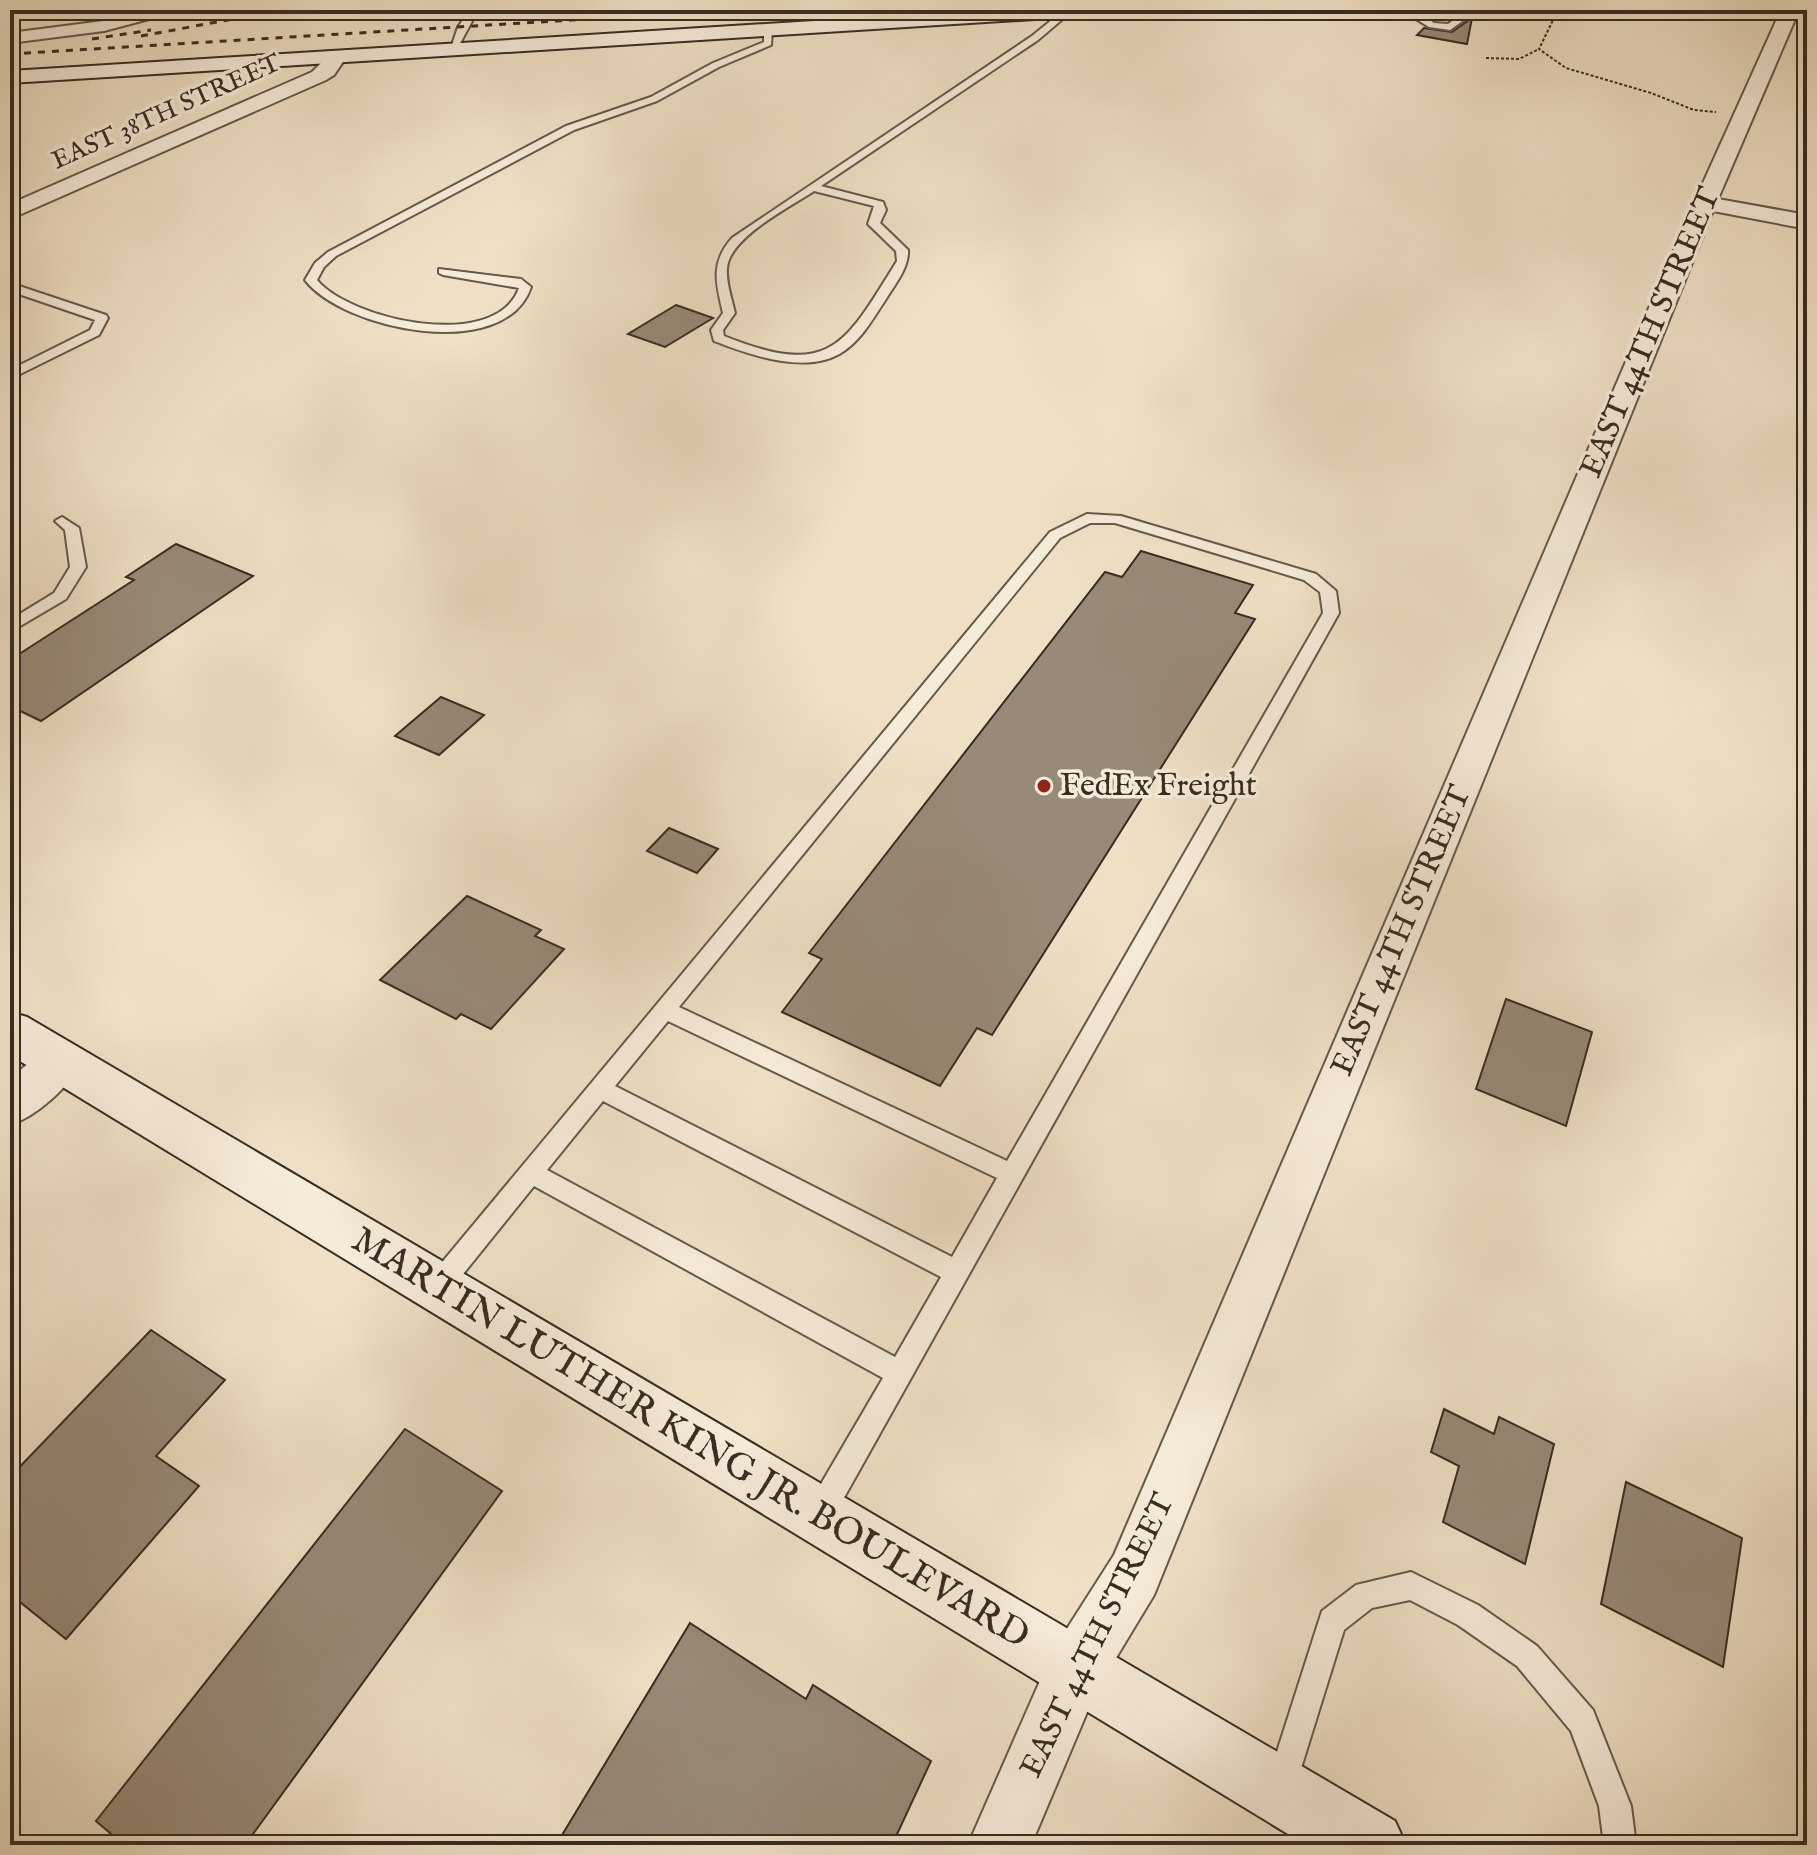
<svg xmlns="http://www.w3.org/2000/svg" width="1817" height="1855" font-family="'IM FELL English',serif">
<rect width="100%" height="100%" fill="#efe0c5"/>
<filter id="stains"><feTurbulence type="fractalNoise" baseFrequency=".0025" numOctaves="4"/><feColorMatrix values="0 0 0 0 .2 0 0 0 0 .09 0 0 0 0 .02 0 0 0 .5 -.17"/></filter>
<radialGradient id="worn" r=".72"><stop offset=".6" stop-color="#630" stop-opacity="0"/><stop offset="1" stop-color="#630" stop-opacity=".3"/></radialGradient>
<path fill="#978a78" stroke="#372c24" stroke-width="2" d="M1472 18 1467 44 1417 35 1424 28 1452 32Z
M676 305 713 318 665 347 628 334Z
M176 544 253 576 41 721 10 706V660L134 580 126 577Z
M1141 551 1253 585 1235 613 1255 619 992 1035 977 1028 940 1086 782 1012 822 959 809 953 1105 572 1122 577Z
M441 697 484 715 439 755 395 736Z
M669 828 718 849 697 873 647 851Z
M467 896 541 930 535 936 564 949 491 1029 461 1014 456 1019 380 980Z
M1506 999 1592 1032 1566 1126 1476 1089Z
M151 1330 225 1380 156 1456 199 1486 66 1639 10 1594V1477Z
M1444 1409 1494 1434 1499 1417 1554 1444 1525 1564 1443 1522 1459 1466 1431 1452Z
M405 1429 502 1491 245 1845H124L96 1821Z
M1626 1482 1742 1538 1723 1667 1601 1604Z
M690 1623 806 1699 813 1685 931 1761 892 1845H556Z"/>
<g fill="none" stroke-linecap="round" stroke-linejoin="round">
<defs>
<path id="service" d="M470 10H478L456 51H450L458 27Z
M1064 10 1072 11 1038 40 821 186 883 202 886 210 880 223 908 250C909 268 895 284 886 299 874 317 862 339 844 351 808 376 750 355 714 341L711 330 723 313C716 283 710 263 732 238L1032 36ZM814 191 874 206 868 224 896 251 897 261C844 346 831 379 724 336L723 330 735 313C732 299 726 284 727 269 728 238 790 207 814 191Z
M1417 10H1425L1424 16 1434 23 1448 24 1468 10H1478L1450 30 1429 27 1416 19Z
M1492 10H1527L1523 13Z
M768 27 772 30 771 45 719 67 657 101 574 130 336 256 324 267 317 280C350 320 496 353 519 288L443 275 439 273V269L521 279 531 287C505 364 342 329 305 280L315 263 328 252 566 126 651 97 713 63 764 42V30Z
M10 283 106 315 108 318 99 335 10 379V370L90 330 95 320 10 291Z
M1087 514 1121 516 1316 574 1336 591 1339 613 831 1521 821 1525 811 1521 807 1511 811 1501 883 1378 534 1186 447 1294 438 1297 429 1294 426 1286 429 1278 1050 532ZM1090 523H1115L1304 580 1320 592 1323 613 1007 1161 679 1007 1060 538ZM668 1021 997 1178 952 1257 615 1086ZM603 1101 941 1277 895 1357 547 1170Z
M62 517 79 528 86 567 66 599 10 632V620L54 593 70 567 65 530 55 521Z
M1411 1572 1478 1605 1537 1646 1593 1710 1631 1806 1636 1845H1604L1599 1806 1571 1731 1517 1666 1458 1625 1410 1600 1372 1608 1344 1630 1293 1794 1282 1798 1271 1794 1267 1783 1322 1611 1356 1585Z"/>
<path id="minor" d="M143 10H171L168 14 104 31 10 43V33L103 21Z
M1781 10H1799L1718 199 1807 215V229L1713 211 1154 1595 1096 1691 1031 1845H968L1054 1649 1114 1555 1694 203Z
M338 51 347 56 334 75 326 80 10 219V204L312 72 332 52Z
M61 1043 76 1048 83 1061C70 1086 37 1116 10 1125V1079L46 1048Z"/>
<path id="secondary" d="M991 10H1091L1082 16 10 83V71Z
M10 1012 27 1017 1395 1821 1406 1845H1306L10 1055Z"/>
</defs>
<use href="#service" stroke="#65594c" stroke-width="4"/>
<use href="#minor" stroke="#65594c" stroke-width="4"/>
<use href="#secondary" stroke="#372c24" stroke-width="4"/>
<path stroke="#372c24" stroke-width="2" stroke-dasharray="3 2" stroke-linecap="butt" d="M1575 10 1553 20 1539 49 1566 68 1651 93 1694 110 1716 112
M1486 58 1519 59 1539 49
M1799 85 1807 84"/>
<use href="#service" fill="#f5ebd9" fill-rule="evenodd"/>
<use href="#minor" fill="#f5ebd9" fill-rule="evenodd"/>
<use href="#secondary" fill="#f5ebd9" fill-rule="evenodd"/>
<path stroke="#372c24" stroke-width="3" stroke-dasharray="7 7" stroke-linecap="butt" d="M437 19 489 10
M141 36 282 10
M92 39 151 30
M10 54 738 10"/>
</g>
<circle fill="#8f2418" stroke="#f5ebd9" stroke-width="3" cx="1044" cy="786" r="8"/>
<g text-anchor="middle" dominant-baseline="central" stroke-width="7" stroke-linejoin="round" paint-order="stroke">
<g font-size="26" fill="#372c24" stroke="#f5ebd9">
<text transform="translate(166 112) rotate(-24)">EAST 38TH STREET</text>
</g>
<g font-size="32" fill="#372c24" stroke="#f5ebd9">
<text transform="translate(1651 333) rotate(-67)">EAST 44TH STREET</text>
<text transform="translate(1402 931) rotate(-67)">EAST 44TH STREET</text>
<text transform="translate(1098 1636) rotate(-64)">EAST 44TH STREET</text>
</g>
<g font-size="32" fill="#372c24" stroke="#f5ebd9" text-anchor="start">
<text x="1060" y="786">FedEx Freight</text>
</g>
<g font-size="38" fill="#372c24" stroke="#f5ebd9">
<text transform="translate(690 1439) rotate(31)">MARTIN LUTHER KING JR. BOULEVARD</text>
</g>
</g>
<rect width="1817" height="1855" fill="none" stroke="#efe0c5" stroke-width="40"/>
<rect x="12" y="12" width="1793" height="1831" fill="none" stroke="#372c24" stroke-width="4"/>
<rect x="20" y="20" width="1777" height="1815" fill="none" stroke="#372c24" stroke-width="2"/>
<rect width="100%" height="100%" filter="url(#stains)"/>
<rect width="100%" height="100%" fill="url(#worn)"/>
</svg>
